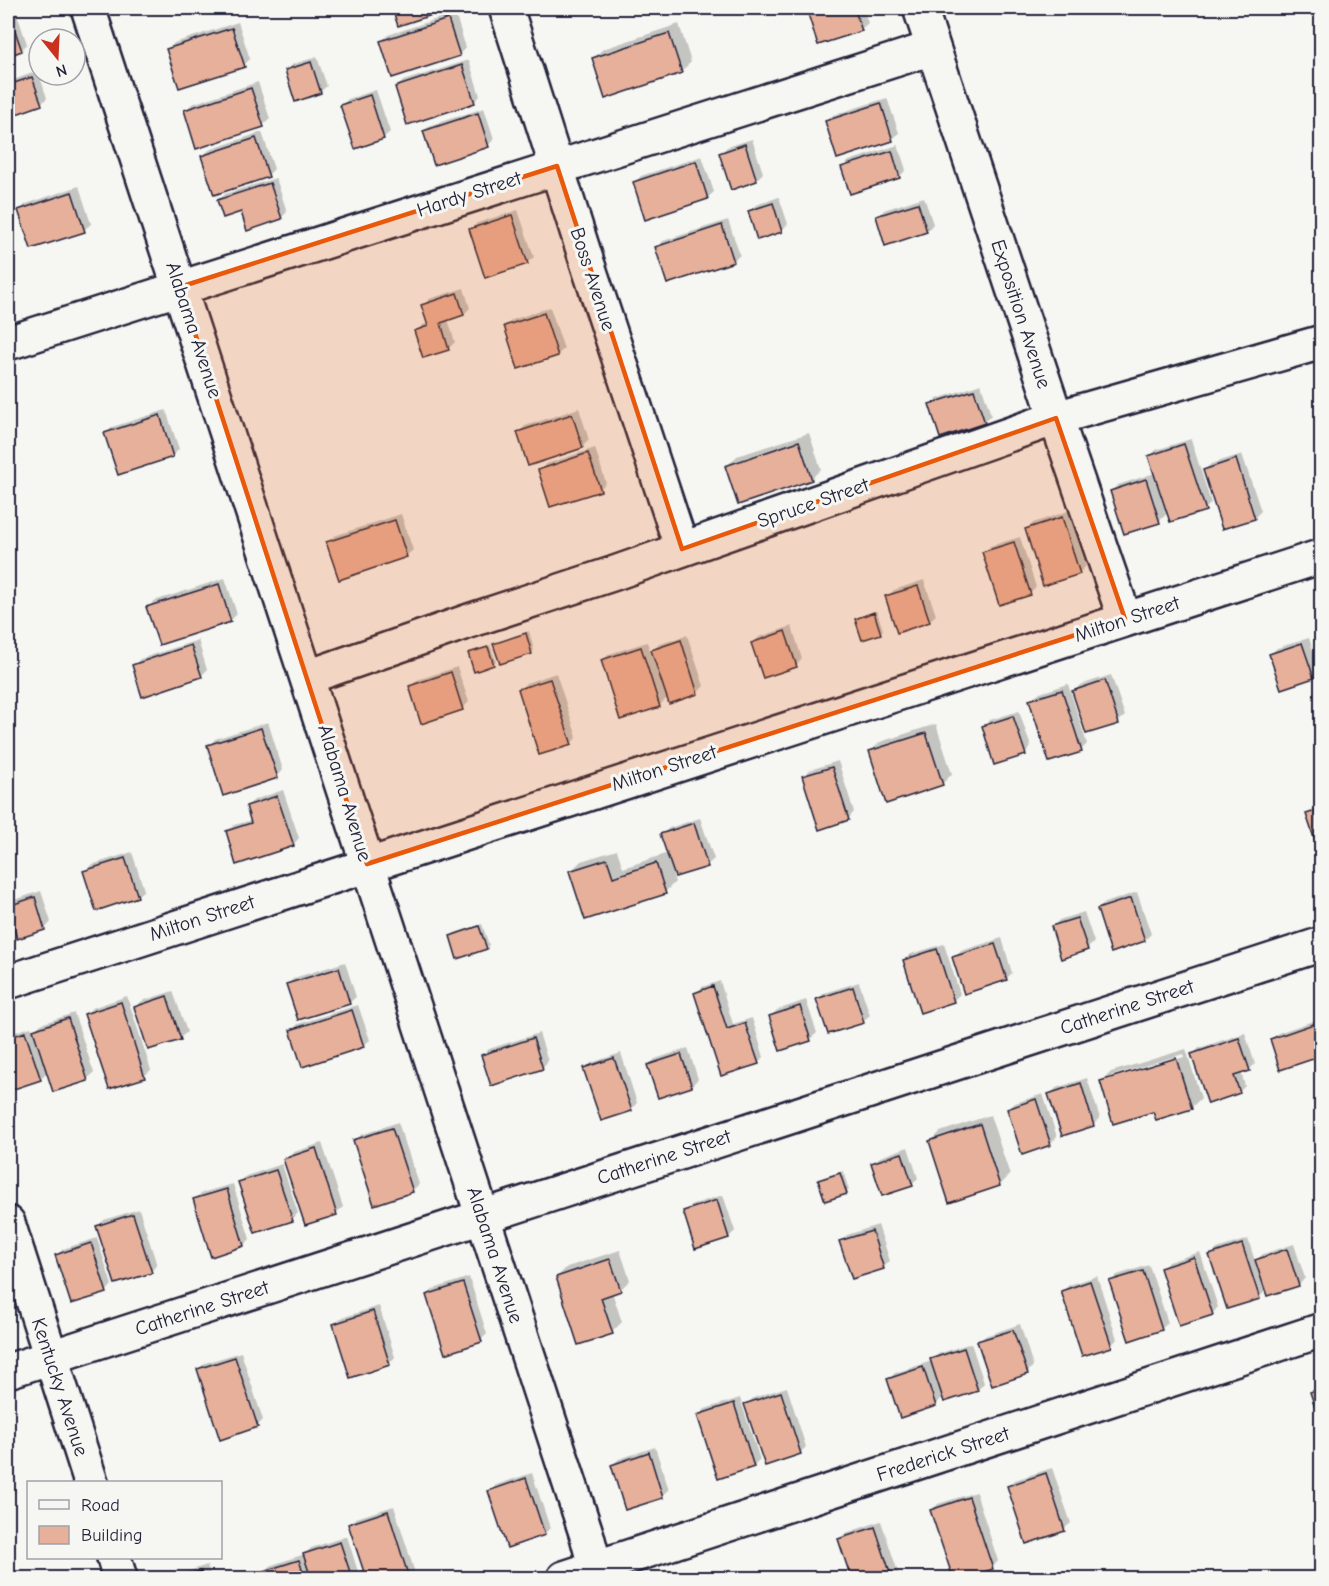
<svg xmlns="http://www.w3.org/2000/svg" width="1329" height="1586" font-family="'Comic Neue',sans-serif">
<rect width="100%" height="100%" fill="#f6f6f2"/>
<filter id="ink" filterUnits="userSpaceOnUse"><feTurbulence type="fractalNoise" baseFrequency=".0167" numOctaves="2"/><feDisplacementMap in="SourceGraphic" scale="12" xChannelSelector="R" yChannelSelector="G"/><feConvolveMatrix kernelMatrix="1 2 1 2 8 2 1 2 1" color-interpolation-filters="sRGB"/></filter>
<g filter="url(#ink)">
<path fill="#0003" fill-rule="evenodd" d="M394 8H445L443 10 399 24Z
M818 8H863L868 23 861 29 810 14Z
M16 11 27 44 21 50 8 54V13Z
M455 13 466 48 459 54 393 76 382 41 388 35Z
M238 22 250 59 244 65 168 50 174 43Z
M679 24 691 62 681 72 593 58 603 49Z
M317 57 327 86 320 92 286 71 293 64Z
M469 60 480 96 474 102 396 88 403 81Z
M38 71 47 98 41 104 8 116V82Z
M258 82 270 119 263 125 185 110 192 104Z
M376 90 390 132 383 138 342 105 348 99Z
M887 98 899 133 892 140 826 122 833 115Z
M484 108 494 139 488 146 424 131 431 125Z
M262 132 274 169 268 175 203 156 209 150Z
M752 139 763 173 756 180 721 153 727 147Z
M898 145 906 170 900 176 851 192 843 167 849 161Z
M702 156 714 192 707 198 635 182 641 176Z
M276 178 287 212 281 218 242 210 219 201 225 194Z
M79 186 91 224 84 230 32 247 20 210 26 204Z
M779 197 788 224 781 231 749 211 756 205Z
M924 197 933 224 927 231 886 244 878 217 884 210Z
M518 210 534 257 527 263 471 229 477 223Z
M728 220 740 255 733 261 657 248 663 241Z
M464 288 470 308 464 314 448 319 455 342 449 348 424 356 416 331 423 325 428 323 423 306 429 299Z
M550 307 564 349 557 355 505 326 512 320Z
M981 384 991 415 984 422 931 405 937 399Z
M579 408 589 440 583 446 529 464 519 432 525 426Z
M166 410 179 449 173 456 119 473 106 434 112 427Z
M809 433 821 469 811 479 727 466 737 456Z
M1191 439 1211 503 1205 509 1168 513 1159 521 1111 491 1118 485 1155 473 1150 457 1156 450Z
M595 448 606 483 600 489 540 471 546 464Z
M1242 454 1261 511 1255 517 1223 528 1204 470 1211 464Z
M1068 511 1086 566 1080 572 1044 584 1027 529 1033 523Z
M401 514 413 550 406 556 328 542 334 536Z
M1020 537 1036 587 1030 594 984 553 990 546Z
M225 578 237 614 230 621 148 608 154 601Z
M924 580 936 615 929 621 887 597 894 590Z
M877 611 883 630 880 633 857 619Z
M792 626 802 659 796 665 753 643 759 637Z
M529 631 534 650 532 652 501 663 495 644 498 642Z
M687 635 704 686 697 693 668 697 659 706 603 661 609 654 647 642 651 653 659 644Z
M1309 638 1319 670 1313 677 1271 654 1277 648Z
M198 640 207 670 201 676 134 665 140 659Z
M490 645 496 661 493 664 469 653Z
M457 667 469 702 462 709 411 686 417 680Z
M556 673 577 737 571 744 519 690 526 683Z
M1111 675 1125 716 1118 722 1074 691 1080 685Z
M1068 684 1087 744 1081 750 1031 701 1037 694Z
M1019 711 1031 747 1025 754 983 727 990 720Z
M268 722 283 770 277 777 209 746 215 739Z
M936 724 952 774 942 784 870 752 880 742Z
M838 761 854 812 848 819 803 777 810 770Z
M283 790 299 838 293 845 227 832 234 825 252 820 247 806 254 800Z
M1322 805V847L1308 814 1314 808Z
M700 818 714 859 707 865 673 876 675 882 665 892 571 871 581 861 617 850 623 868 668 853 662 834 669 828Z
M132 852 144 890 137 896 85 872 91 865Z
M41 891 51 922 45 929 18 937 8 906 14 900Z
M1137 892 1151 934 1145 940 1098 909 1105 903Z
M1084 912 1094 942 1087 949 1053 927 1059 920Z
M482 924 489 945 486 948 452 936 454 933Z
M1002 938 1012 973 1006 979 954 958 961 951Z
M944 944 960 994 954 1000 921 1011 905 961 911 954Z
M345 962 356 997 349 1003 288 984 294 978Z
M720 981 733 1024 752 1018 764 1057 758 1063 722 1075 696 993 702 987Z
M859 982 870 1015 863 1021 818 1000 824 993Z
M173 991 187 1032 180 1038 135 1007 142 1001Z
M127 996 151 1070 144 1076 86 1014 92 1008Z
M806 1000 817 1033 810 1039 771 1016 777 1010Z
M358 1005 370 1040 363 1046 292 1031 298 1024Z
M74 1013 94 1073 87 1079 48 1071 40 1079 8 1089V1034L31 1027 33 1031 41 1024Z
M1322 1018V1054L1271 1039 1278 1033Z
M539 1033 548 1061 542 1068 483 1055 489 1049Z
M1245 1033 1255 1064 1249 1070 1241 1072 1245 1086 1239 1092 1193 1054 1199 1048Z
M688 1048 698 1079 691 1086 649 1065 655 1059Z
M1186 1049 1201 1098 1191 1108 1154 1110 1101 1082 1111 1072ZM1183 1054 1184 1057 1111 1079V1076Z
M621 1053 637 1103 631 1109 585 1069 591 1063Z
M1087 1078 1100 1118 1094 1124 1063 1134 1050 1094 1056 1088Z
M1043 1094 1057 1137 1050 1144 1009 1109 1015 1103Z
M990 1115 1010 1175 1000 1185 950 1201 931 1142 940 1132Z
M398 1122 419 1184 412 1191 355 1141 361 1135Z
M322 1143 343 1207 336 1213 285 1159 291 1153Z
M908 1147 918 1178 912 1185 873 1163 880 1157Z
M282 1164 298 1213 292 1219 240 1182 246 1176Z
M843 1171 849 1190 846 1192 819 1180 822 1178Z
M233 1184 250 1239 244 1245 195 1200 201 1193Z
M723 1195 735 1231 729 1237 685 1212 691 1205Z
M139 1209 157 1265 151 1271 98 1226 104 1220Z
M878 1225 890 1261 883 1268 841 1242 847 1235Z
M97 1238 112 1285 106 1292 57 1255 63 1249Z
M1248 1239 1255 1261 1263 1254 1294 1244 1305 1278 1299 1285 1266 1290 1259 1298 1211 1255 1217 1249Z
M620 1250 630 1280 620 1290 612 1292 622 1322 612 1332 557 1277 567 1267Z
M1200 1252 1218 1307 1212 1314 1162 1269 1168 1262Z
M1149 1265 1168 1323 1161 1329 1111 1282 1117 1275Z
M1097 1276 1117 1339 1111 1346 1063 1291 1069 1285Z
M469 1277 487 1334 481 1340 427 1295 434 1289Z
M379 1306 395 1357 389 1364 335 1324 341 1318Z
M1020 1324 1033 1366 1027 1373 979 1342 985 1336Z
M971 1343 984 1383 978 1390 944 1396 935 1405 889 1379 895 1373 932 1361 938 1354Z
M241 1352 263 1420 257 1426 198 1370 205 1363Z
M1322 1384V1423L1311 1392Z
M787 1387 806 1447 800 1453 746 1405 753 1398Z
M740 1398 760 1460 754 1466 699 1416 705 1409Z
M655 1447 669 1490 662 1496 612 1465 619 1459Z
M8 1466 16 1492 8 1499Z
M1052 1468 1071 1523 1064 1529 1009 1486 1015 1480Z
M532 1473 550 1528 544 1534 490 1491 496 1485Z
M976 1492 998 1561 992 1568 954 1578 932 1510 938 1504Z
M394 1506 415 1573 409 1578H367L350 1524 356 1518Z
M881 1521 900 1578H852L839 1539 846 1533Z
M347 1536 360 1578H268L265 1571 272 1565 305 1554 311 1548Z
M207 1565 212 1578H169L171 1577Z"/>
<path fill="#e6b09b" stroke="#22223b" stroke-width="1.5" d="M392 8H442L444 11 398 26Z
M828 8H854L862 31 818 45 808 14Z
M10 16 22 51 8 56V17Z
M448 19 460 56 392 78 380 41Z
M232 28 245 67 179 88 166 49Z
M669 33 682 73 605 99 592 58Z
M311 62 321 93 295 102 285 70Z
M462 65 475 103 407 125 395 87Z
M32 77 42 105 8 117V85Z
M251 88 264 127 196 149 184 110Z
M370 95 384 139 355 149 340 105Z
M881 103 893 141 837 159 825 121Z
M478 113 489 147 434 165 423 131Z
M256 138 269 177 214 195 201 156Z
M745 144 757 181 731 190 719 153Z
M892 151 900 178 850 194 841 167Z
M696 161 708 199 645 220 633 182Z
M270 183 282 219 247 231 241 212 223 218 217 200Z
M72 192 85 232 31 249 18 210Z
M773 203 782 232 757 240 748 211Z
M918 203 927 232 885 246 876 216Z
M512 215 528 264 485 278 469 229Z
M722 225 734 262 667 284 655 247Z
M457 293 464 315 441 323 449 350 423 358 414 331 428 326 421 305Z
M544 313 558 356 518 369 504 326Z
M974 390 985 423 940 438 929 404Z
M572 414 583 448 528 466 517 432Z
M160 415 173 457 118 475 104 433Z
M799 441 812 480 738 505 725 466Z
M1184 444 1206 511 1170 522 1148 456Z
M588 453 601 491 550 507 538 470Z
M1236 459 1255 519 1222 529 1203 470Z
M1146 479 1160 523 1124 534 1110 491Z
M1062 517 1080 574 1043 586 1025 529Z
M395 520 407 557 339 580 326 542Z
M1014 542 1031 595 999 605 982 552Z
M219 584 231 622 159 645 146 607Z
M918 586 930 622 897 633 885 596Z
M874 612 881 634 862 640 855 619Z
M785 631 797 667 763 678 751 643Z
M526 633 532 654 500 664 493 644Z
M681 640 698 694 669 704 651 650Z
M1302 643 1314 678 1281 689 1269 654Z
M191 645 202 677 142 697 132 665Z
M488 647 494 665 474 672 468 653Z
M641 647 660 707 620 720 601 660Z
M451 672 463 710 421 724 409 686Z
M550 679 572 745 539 755 518 689Z
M1105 680 1119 724 1086 734 1072 691Z
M1062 690 1082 752 1049 762 1029 700Z
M1013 716 1026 755 994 765 982 726Z
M261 728 278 778 223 796 207 745Z
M926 733 943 785 886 804 869 751Z
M832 767 849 820 819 830 802 776Z
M277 796 294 846 236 865 226 831 251 823 246 806Z
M1322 809V849L1318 850 1306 814Z
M694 823 708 867 675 877 660 834Z
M125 858 138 897 96 911 83 871Z
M607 859 613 877 656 863 666 894 585 920 569 871Z
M35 897 45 930 17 939 8 906Z
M1131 898 1145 941 1111 953 1097 909Z
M1077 918 1088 950 1061 959 1051 926Z
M479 926 487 949 457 959 450 936Z
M995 944 1007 980 964 994 952 957Z
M937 949 954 1002 920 1013 903 960Z
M339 968 350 1004 298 1020 286 984Z
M713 986 727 1029 745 1023 759 1064 721 1076 694 993Z
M853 987 864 1023 828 1034 816 999Z
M167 996 181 1040 148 1050 134 1007Z
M121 1002 145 1078 109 1089 84 1014Z
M800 1006 811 1041 780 1051 769 1016Z
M352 1010 364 1047 302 1067 290 1030Z
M68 1018 88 1081 53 1092 33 1030Z
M1322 1021V1056L1280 1070 1270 1039Z
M25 1032 41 1080 8 1091V1038Z
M533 1038 543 1069 491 1086 481 1055Z
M1239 1038 1250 1071 1234 1076 1240 1093 1208 1104 1191 1054Z
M681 1054 692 1087 658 1098 647 1065Z
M614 1058 632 1111 601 1121 583 1068Z
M1176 1058 1192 1109 1156 1120 1153 1112 1113 1124 1100 1081Z
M1081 1083 1094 1126 1062 1136 1048 1094Z
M1036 1099 1051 1145 1022 1155 1007 1109Z
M980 1124 1000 1186 949 1203 929 1141Z
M392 1128 413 1192 374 1205 353 1140Z
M316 1148 337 1215 305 1225 283 1159Z
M902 1153 913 1186 882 1196 871 1163Z
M276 1170 293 1221 255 1233 238 1182Z
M840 1173 847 1194 825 1201 818 1180Z
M227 1189 244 1246 211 1257 193 1199Z
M717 1200 729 1238 695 1249 683 1211Z
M133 1214 152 1273 115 1284 96 1226Z
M872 1231 884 1269 852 1279 839 1241Z
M91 1243 107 1293 71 1304 55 1255Z
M1242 1244 1260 1299 1227 1309 1209 1255Z
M1287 1249 1299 1286 1267 1296 1255 1260Z
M1194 1257 1213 1315 1179 1326 1160 1268Z
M610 1259 621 1291 601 1298 613 1334 578 1345 556 1277Z
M1143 1271 1162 1330 1129 1341 1109 1281Z
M1090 1281 1112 1347 1082 1356 1061 1291Z
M463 1283 482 1342 445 1354 426 1295Z
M373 1311 390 1365 350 1378 333 1324Z
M1013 1330 1028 1374 992 1386 977 1341Z
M964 1348 978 1391 944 1402 930 1359Z
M235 1357 258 1427 220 1440 197 1369Z
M923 1367 936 1406 900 1418 887 1379Z
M1322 1388V1428L1310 1392Z
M781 1392 801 1454 765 1466 744 1404Z
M734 1403 754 1467 718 1479 697 1415Z
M649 1452 663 1498 625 1510 611 1465Z
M1046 1473 1065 1531 1026 1544 1007 1486Z
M526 1478 545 1535 507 1548 488 1491Z
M969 1497 993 1569 964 1578H953L930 1510Z
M388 1511 409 1578H366L348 1524Z
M875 1527 892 1578H851L838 1539Z
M340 1542 352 1578H311L303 1554Z
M299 1560 305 1578H266L264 1571Z
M201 1571 203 1578H176Z"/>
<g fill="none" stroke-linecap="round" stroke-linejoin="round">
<defs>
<path id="minor" d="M88 8C256 517 420 1027 587 1536L598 1578
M506 8 585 256 682 549
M920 8 1056 418 1125 619
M8 343 932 48
M308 677 472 620 612 574 1056 418 1322 342
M8 982 1322 556
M8 1223 91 1482
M8 1371 1322 944
M114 1558 120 1578
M564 1578 1322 1330"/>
</defs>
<use href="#minor" stroke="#22223b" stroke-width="38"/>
<use href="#minor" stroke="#f6f6f2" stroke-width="33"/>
</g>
</g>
<path fill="#e8590c" fill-opacity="0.2" stroke="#e8590c" stroke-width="4.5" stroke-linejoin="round" d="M557 166 682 549 1056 418 1125 619 367 864 180 287Z"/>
<g text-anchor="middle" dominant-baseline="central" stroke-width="6" stroke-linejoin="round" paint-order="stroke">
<g font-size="20" fill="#22223b" stroke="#f6f6f2">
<text transform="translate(469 194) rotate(-18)">Hardy Street</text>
<text transform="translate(593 279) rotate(72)">Boss Avenue</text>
<text transform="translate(1021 314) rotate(72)">Exposition Avenue</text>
<text transform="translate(194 330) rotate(72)">Alabama Avenue</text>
<text transform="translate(813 503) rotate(-19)">Spruce Street</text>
<text transform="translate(1127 619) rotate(-18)">Milton Street</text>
<text transform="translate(664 768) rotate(-18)">Milton Street</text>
<text transform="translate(345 793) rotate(73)">Alabama Avenue</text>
<text transform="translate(202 918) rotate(-18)">Milton Street</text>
<text transform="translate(1127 1007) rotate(-18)">Catherine Street</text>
<text transform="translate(664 1157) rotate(-18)">Catherine Street</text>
<text transform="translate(495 1255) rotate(72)">Alabama Avenue</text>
<text transform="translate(202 1308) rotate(-18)">Catherine Street</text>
<text transform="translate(60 1387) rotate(72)">Kentucky Avenue</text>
<text transform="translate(943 1454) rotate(-18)">Frederick Street</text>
</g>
</g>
<rect width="1329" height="1586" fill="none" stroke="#f6f6f2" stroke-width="30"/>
<rect x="15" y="15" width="1299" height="1556" fill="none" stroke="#22223b" stroke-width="2" filter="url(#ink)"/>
<rect x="27" y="1481" width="195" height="78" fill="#f6f6f2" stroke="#a1a1a9" stroke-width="1.5"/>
<rect x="39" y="1500" width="30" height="9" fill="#f6f6f2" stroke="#a1a1a9" stroke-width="1.5"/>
<text x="81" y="1511" font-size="18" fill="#22223b">Road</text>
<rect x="39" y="1526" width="30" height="18" fill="#e6b09b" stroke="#a1a1a9" stroke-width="1.5"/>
<text x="81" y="1541" font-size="18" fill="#22223b">Building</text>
<g transform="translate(57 57) rotate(162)"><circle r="28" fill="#f6f6f2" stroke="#a1a1a9" stroke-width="1.5"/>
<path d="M0-4.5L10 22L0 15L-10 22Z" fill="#c8321e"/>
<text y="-9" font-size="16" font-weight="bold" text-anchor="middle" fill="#22223b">N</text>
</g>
</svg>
